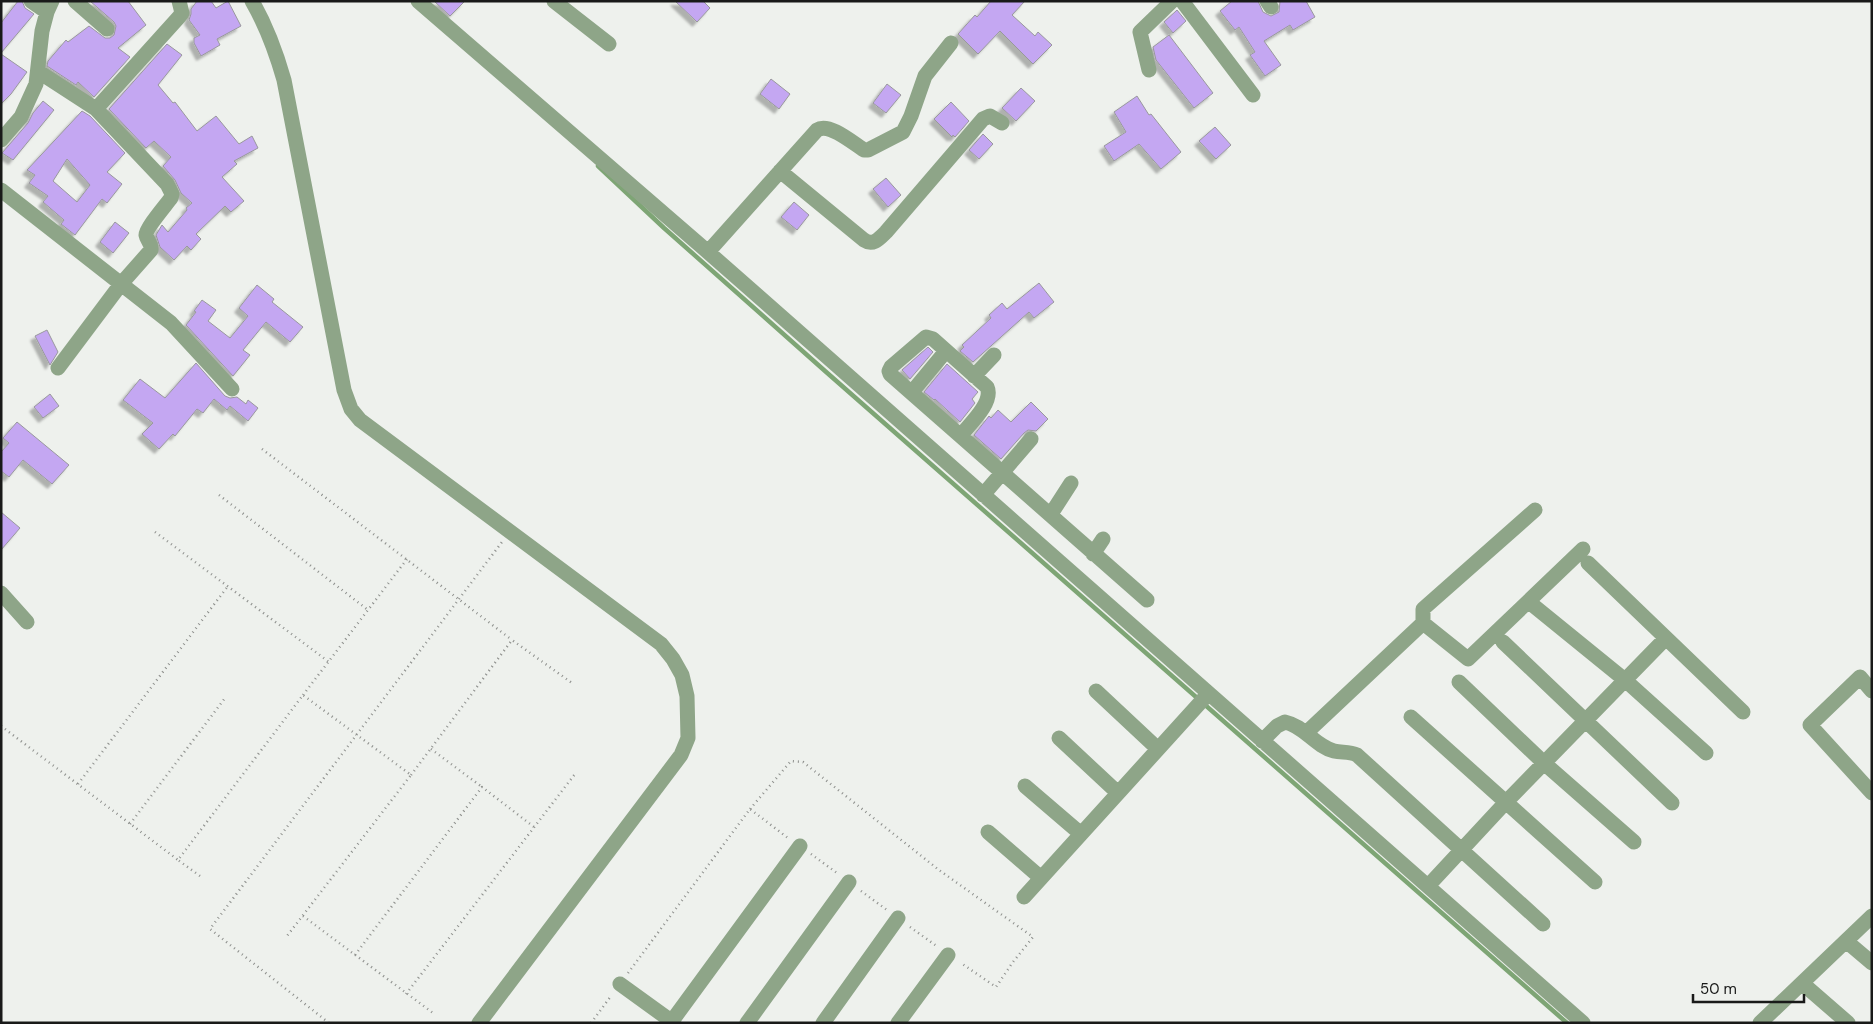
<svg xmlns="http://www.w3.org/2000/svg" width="1873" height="1024" font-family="'DM Sans',sans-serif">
<defs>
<filter id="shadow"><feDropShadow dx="-4.5" dy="4.5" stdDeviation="1" flood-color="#0004"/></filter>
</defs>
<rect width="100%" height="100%" fill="#eef1ed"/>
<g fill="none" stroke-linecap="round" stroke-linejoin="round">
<path stroke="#7ea575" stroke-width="4.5" d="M598 166 664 228 825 371 1567 1023"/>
</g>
<path fill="#c4a7f2" stroke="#99989d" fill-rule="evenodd" filter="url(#shadow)" d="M18 1H22L25 8 34 14 1 53V23Z
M90 1H128L146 25 118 48 130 57 94 97 78 82 76 85 47 66 48 61 66 40 68 42 89 26 105 38H110L114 35 116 26 114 22Z
M197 1H211L216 8 228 1 241 26 217 39 220 45 201 56 194 43V38L200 35 189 20 191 14V9Z
M434 1H465L450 16Z
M675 1H703L710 8 697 22Z
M991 1H1025L1012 15 1035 36 1038 32 1052 45 1033 64 1000 31 978 54 958 34 975 15 977 17Z
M1232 1H1258L1263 12 1271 16 1279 12 1280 1H1306L1315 17 1293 30 1290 25 1264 41 1281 65 1265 76 1250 55 1255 52 1239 27 1235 30 1220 11Z
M1177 10 1186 21 1173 33 1164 22Z
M1169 35 1213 93 1194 108 1156 60 1153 47Z
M167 44 182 55 158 85 173 103 175 102 197 131 216 116 239 144 252 136 258 148 234 161 237 164 222 177 244 201 231 212 225 206 196 234 201 239 191 250 187 246 174 260 160 247 156 235 162 225 168 232 187 210 186 208 192 203 181 193 175 180 163 166 171 157 154 141 146 148 109 109Z
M1 54 27 72 11 94 1 104Z
M771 79 790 94 779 109 760 94Z
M887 84 901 95 886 113 873 103Z
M1021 88 1035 101 1016 121 1002 108Z
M1137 96 1149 115 1151 114 1181 152 1161 169 1139 144 1114 161 1104 146 1126 132 1114 112Z
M43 101 54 110 13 160 2 153 28 123 33 113Z
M951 102 969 121 955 137 953 135 952 137 934 119Z
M82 111 90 116 125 153 107 172 122 184 107 203 102 199 75 235 61 224 64 220 43 202 48 196 29 183 35 175 27 170ZM67 159 90 185 77 202 53 181Z
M1215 127 1231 145 1216 159 1199 141Z
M983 134 993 144 979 159 969 150Z
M886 178 901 195 888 207 873 189Z
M794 202 809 215 797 230 781 217Z
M115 222 129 233 113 253 100 242Z
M1039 283 1054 302 1034 318 1029 312 973 362 960 351 964 347 962 345 991 318 989 315 1002 303 1007 309Z
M257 285 274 299 272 302 303 327 290 342 266 322 243 350 250 355 233 376 186 325 196 312 194 311 202 300 216 310 208 321 230 338 248 316 239 308Z
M47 330 58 352 50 365 35 336Z
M928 347 933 352 910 379 902 370Z
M196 363 225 396 230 398 237 397 246 404 248 400 258 408 248 421 230 406 227 410 214 399 203 413 197 409 175 436 173 434 159 449 142 434 153 423 123 400 140 379 165 398Z
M947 364 978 392 972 399 975 403 960 422 935 399 934 400 924 392Z
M50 394 59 406 43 418 34 407Z
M1031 402 1048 419 1036 431 1028 430 1024 433 1001 459 974 435 989 416 991 418 998 410 1011 422Z
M17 422 69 465 52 484 23 460 9 477 1 471V452L9 443 3 438Z
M1 512 20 528 1 550Z"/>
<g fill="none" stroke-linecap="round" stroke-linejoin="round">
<path stroke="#8d8f8c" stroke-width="2.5" stroke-dasharray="1 4" stroke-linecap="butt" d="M262 449 512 640
M219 495 368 610
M155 532 329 662
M303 695 407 559
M1 726 178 860
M431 749 482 787
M411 775 512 640 572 683
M78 784 228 586
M750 809 791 761 803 762 939 870 1033 937 1013 962 996 987 961 963
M130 824 225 698
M811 854 837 873
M200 876 178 860 303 695 411 775 287 936
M861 891 887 910
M303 916 433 1013
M910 927 938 947
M355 955 482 787 534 827
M628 973 750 809 788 838
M406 994 575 774
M329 1023 210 929 502 542
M591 1023 611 996"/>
<path stroke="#8ea588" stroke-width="15" d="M31 1 47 12
M75 1 107 29
M252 1C267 27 276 52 284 80L344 390 351 409 360 420 661 644 673 659 682 675 687 696 688 738 681 755 479 1023
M418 1 708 252 1583 1023
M554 1 609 44
M1182 1 1253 95
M1267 1 1271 7
M1149 70 1140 32 1172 1
M39 72 96 109 167 184 172 194 171 198C166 205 146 228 146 235 147 241 152 243 151 250L121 284 58 368
M96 109 179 17 182 13 179 1
M1 140 21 117 36 84 42 31 47 12 52 1
M780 171 864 240C873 246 879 239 886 232L983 119 990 116 1002 123
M1 190 171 323 232 389
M708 252 817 130C829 122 853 143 864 150H868L903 132 911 116 925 76 951 43
M974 376 994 355
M912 392 946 351
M961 435C970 424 994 402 987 387L933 339 926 337 891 367 889 371 890 374 1147 600
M983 495 1031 439
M1051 514 1071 483
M1093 554 1103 539
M1588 563 1743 712
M1 593 27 622
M1529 602 1625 680 1706 753
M1423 623 1468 659 1583 549
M1503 642 1672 803
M1459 682 1544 763 1634 842
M1096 691 1158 749
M1872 691 1860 677 1810 725 1872 793
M1411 717 1595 882
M1306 733 1423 623V609L1535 510
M1059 738 1118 793
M1262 741 1277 726 1285 722C1304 726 1315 746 1334 751 1342 753 1349 751 1357 755L1543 924
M1025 786 1081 834
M988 832 1041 878
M1428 886 1506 802 1666 638
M1024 897 1208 694
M1846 941 1872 963
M1802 983 1848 1023
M620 984 674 1023
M672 1021 800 846
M747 1023 849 882
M823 1023 898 918
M898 1023 948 955
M1760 1023 1872 916"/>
</g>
<rect width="1873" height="1024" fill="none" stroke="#191a19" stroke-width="5"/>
<path d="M1693 994v8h111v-8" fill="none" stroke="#191a19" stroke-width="2.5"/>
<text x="1700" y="994" font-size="15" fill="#191a19" stroke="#eef1ed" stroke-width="4" paint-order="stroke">50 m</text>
</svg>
